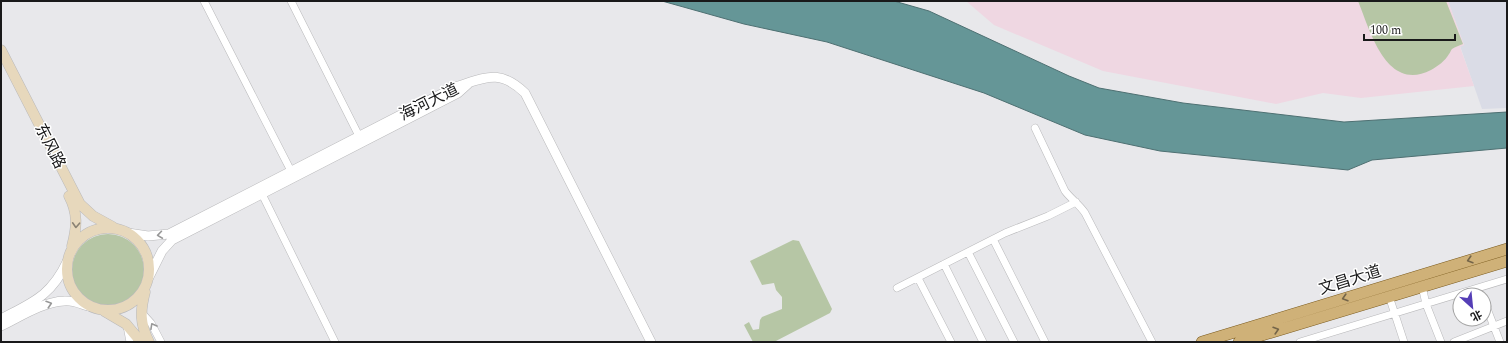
<svg xmlns="http://www.w3.org/2000/svg" width="1508" height="343" font-family="Spectral,'Noto Sans SC',serif">
<rect width="100%" height="100%" fill="#e8e8eb"/>
<path fill="#dadce6" d="M1448 1H1507V108L1482 109 1460 46 1464 45Z"/>
<path fill="#efd7e2" d="M966 1H1448L1464 45 1460 47 1474 86 1361 98 1323 93 1276 104 1103 71 994 25Z"/>
<path fill="#b6c6a5" d="M1358 1H1446L1463 44C1460 45 1455 47 1452 49 1451 50 1450 53 1449 54 1445 61 1438 66 1431 70 1386 93 1370 30 1358 1Z
M72 270a36 36 0 1 1 72 0a36 36 0 1 1-72 0Z
M793 240 799 241 832 309 830 313 774 342H753L744 325 749 322 753 330 759 329 760 320 762 317 782 309V297L776 290 774 283 762 285 750 261Z"/>
<path fill="#659697" stroke="#4e7072" d="M662 1H894L929 11 1069 76 1099 88 1183 103 1344 122 1507 112V148L1372 160 1348 170 1160 151 1085 135 984 93 827 42 744 24Z"/>
<g fill="none" stroke-linecap="round" stroke-linejoin="round">
<defs>
<path id="minor" d="M204 1 291 171
M291 1 359 136
M1035 128 1065 191C1071 199 1079 204 1085 213L1152 342
M262 194 335 342
M993 239 1045 342
M968 252 1014 342
M944 264 983 342
M918 278 951 342
M1422 286 1426 304 1441 342
M897 288 1005 233 1048 216 1076 202
M1389 296 1404 342
M1484 301 1500 342
M141 312 151 323 161 342
M127 326 130 342
M1300 342 1507 279
M1454 342 1507 321"/>
<path id="tertiary" d="M128 233 148 236 169 234 455 87C485 78 499 68 525 93L651 342
M149 277 162 251 172 240 458 93 468 84
M1 319C33 302 51 296 67 262
M1 326C20 317 42 302 64 301 72 300 81 304 88 306"/>
<path id="secondary" d="M1 50 80 204 93 216 113 227
M69 196C78 213 77 227 72 246
M67 269a41 41 0 1 1 82 0a41 41 0 1 1-82 0Z
M145 292C140 311 140 324 149 342
M104 311 126 324 141 342"/>
<path id="primary" d="M1202 342 1507 249
M1239 342 1507 261"/>
</defs>
<use href="#minor" stroke="#b9b9bb" stroke-width="8"/>
<use href="#tertiary" stroke="#b9b9bb" stroke-width="10"/>
<use href="#secondary" stroke="#b9b9bb" stroke-width="11"/>
<use href="#primary" stroke="#7a5a1d" stroke-width="12"/>
<use href="#minor" stroke="#fff" stroke-width="7"/>
<use href="#tertiary" stroke="#fff" stroke-width="9"/>
<use href="#secondary" stroke="#e7d8bc" stroke-width="10"/>
<use href="#primary" stroke="#cfb178" stroke-width="11"/>
</g>
<defs><path id="oneway-chevron" d="M-2-3.5L2.5 0L-2 3.5" fill="none" stroke-width="1.6" stroke-linecap="round" stroke-linejoin="round"/></defs>
<use stroke="#8a8273" href="#oneway-chevron" transform="translate(76 225) rotate(93)"/>
<g stroke="#989898">
<use href="#oneway-chevron" transform="translate(160 235) rotate(172)"/>
<use href="#oneway-chevron" transform="translate(49 304) rotate(-18)"/>
<use href="#oneway-chevron" transform="translate(153 326) rotate(-119)"/>
</g>
<g stroke="#746549">
<use href="#oneway-chevron" transform="translate(1470 260) rotate(163)"/>
<use href="#oneway-chevron" transform="translate(1345 298) rotate(163)"/>
<use href="#oneway-chevron" transform="translate(1276 330) rotate(-17)"/>
</g>
<g text-anchor="middle" dominant-baseline="central" stroke-width="3" stroke-linejoin="round" paint-order="stroke">
<g font-size="16" fill="#19191a" stroke="#fff">
<text transform="translate(429 102) rotate(-26)">海河大道</text>
<text transform="translate(50 146) rotate(63)">东风路</text>
<text transform="translate(1350 280) rotate(-17)">文昌大道</text>
</g>
</g>
<rect width="1508" height="343" fill="none" stroke="#19191a" stroke-width="4"/>
<g transform="translate(1472 307) rotate(153)"><circle r="19" fill="#ffffff" stroke="#a3a3a3"/>
<path d="M0-3L7 15L0 10L-7 15Z" fill="#553eb6"/>
<text y="-6" font-size="11" font-weight="bold" text-anchor="middle" fill="#19191a">北</text>
</g>
<path d="M1364 34v6h91v-6" fill="none" stroke="#19191a" stroke-width="2"/>
<text x="1370" y="34" font-size="12" fill="#19191a" stroke="#ffffff" stroke-width="3" paint-order="stroke">100 m</text>
</svg>
